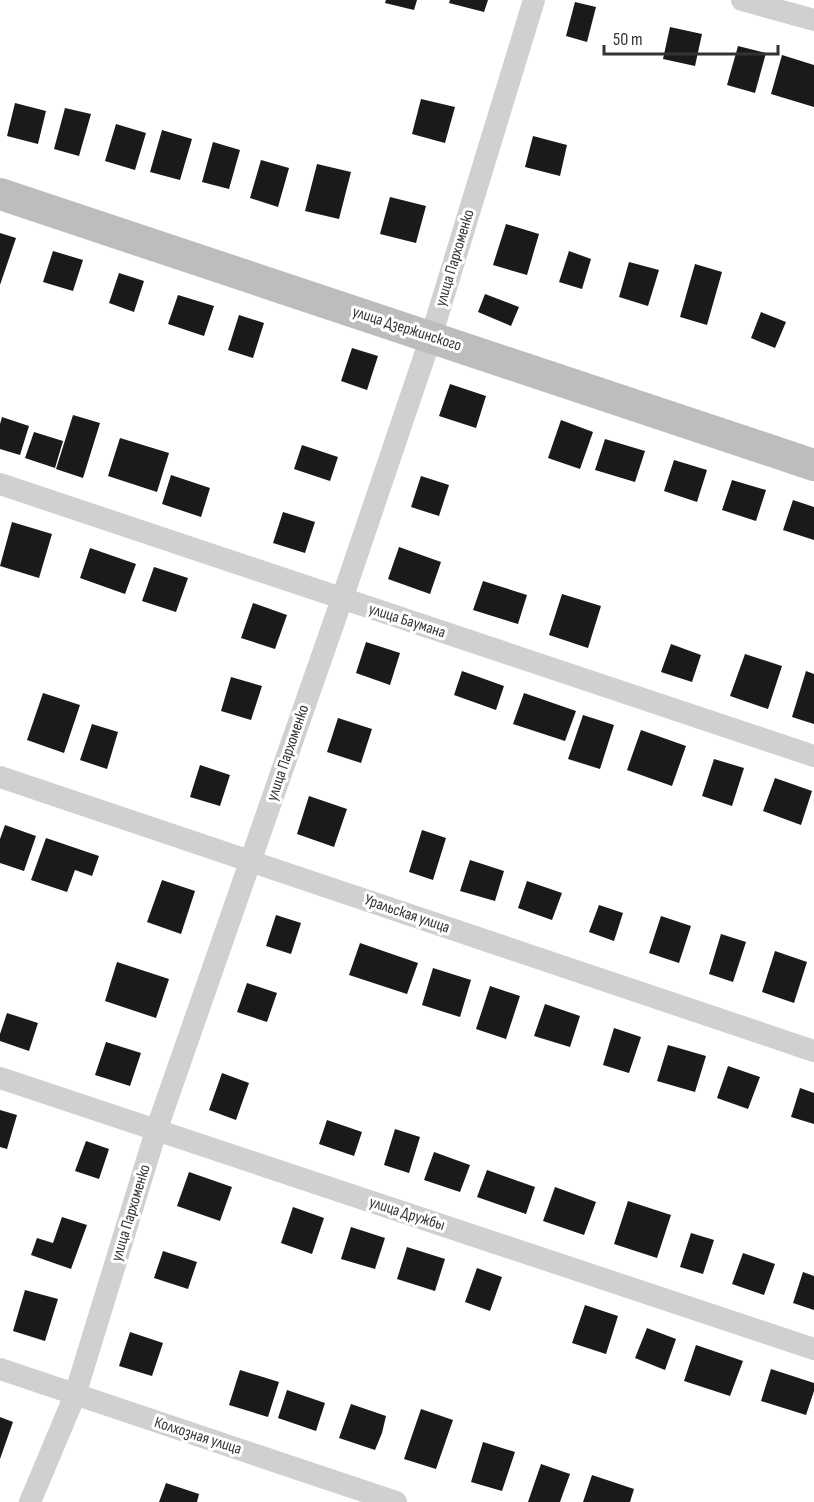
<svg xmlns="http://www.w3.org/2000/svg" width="814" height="1502" font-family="'Sofia Sans Condensed',sans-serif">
<rect width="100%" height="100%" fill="#fff"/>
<path fill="#1a1a1a" d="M386 0H417L414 10 385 3Z
M450 0H488L484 12 449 3Z
M575 2 596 7 587 42 566 36Z
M670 27 702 34 695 66 663 59Z
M738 46 766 53 755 93 727 85Z
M782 55 814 65V107L771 94Z
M421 99 455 107 445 143 412 134Z
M15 103 46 111 38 144 7 136Z
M65 108 91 114 79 156 54 149Z
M116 124 146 133 135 170 105 161Z
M162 130 192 139 180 180 150 172Z
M533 136 567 145 560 176 525 167Z
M213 142 240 150 229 189 202 182Z
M261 160 289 168 278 207 250 198Z
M317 164 351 172 339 219 305 211Z
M390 197 426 206 416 243 380 234Z
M506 224 539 234 527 275 493 265Z
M0 233 16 238 0 285Z
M53 251 83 260 73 291 43 282Z
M569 251 591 259 582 289 559 282Z
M629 262 659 270 648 306 619 297Z
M695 264 722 272 707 325 680 317Z
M119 273 144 281 134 312 109 303Z
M485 294 519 307 511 326 478 312Z
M178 295 214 306 204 336 168 324Z
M761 312 786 322 775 348 751 338Z
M239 315 264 323 253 358 228 350Z
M352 348 378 356 367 390 341 381Z
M450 384 486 396 476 428 439 416Z
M73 415 100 423 83 478 56 469Z
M2 417 29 426 20 455 0 449V424Z
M561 420 593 432 580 469 548 458Z
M34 432 63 441 55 468 25 458Z
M120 438 169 453 157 492 108 476Z
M605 439 645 451 635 482 595 470Z
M302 445 338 457 330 481 294 469Z
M674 460 707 470 697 502 664 491Z
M171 475 210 488 201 517 162 504Z
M421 476 449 485 439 516 411 507Z
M732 480 766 490 756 521 722 510Z
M793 500 814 507V540L783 530Z
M283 512 315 522 305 553 273 543Z
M12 522 52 534 39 578 0 566Z
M399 547 441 562 430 594 388 579Z
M90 548 136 564 125 594 80 578Z
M154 567 188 578 176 612 142 601Z
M483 581 527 595 518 624 473 610Z
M562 594 601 606 588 648 549 635Z
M253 603 287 615 275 649 241 638Z
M366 642 400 653 390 685 356 673Z
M671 644 701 655 692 682 661 672Z
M745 654 782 666 768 709 730 696Z
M462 671 504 686 496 710 454 695Z
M806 671 814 674V724L792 717Z
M231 677 262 686 251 720 221 711Z
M43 693 80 705 64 753 27 740Z
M524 693 576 711 565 741 513 724Z
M583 715 614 725 600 769 568 759Z
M338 718 372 729 361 763 327 752Z
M92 724 118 732 107 769 80 760Z
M641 730 686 746 672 786 627 770Z
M714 759 744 768 732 806 702 796Z
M200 765 230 775 220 806 190 797Z
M775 778 812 791 801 825 763 811Z
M309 796 347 809 334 847 297 834Z
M5 825 36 836 24 871 0 863V839Z
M422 830 446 838 433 880 409 872Z
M46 838 99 856 92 876 75 870 67 892 31 880Z
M470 860 504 871 495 901 460 891Z
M162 880 195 891 181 934 147 922Z
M527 881 562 893 552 920 518 908Z
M599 905 623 913 614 941 589 932Z
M276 915 301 923 291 954 266 946Z
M661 916 691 926 679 963 649 953Z
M721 934 746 942 733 982 709 974Z
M360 943 418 963 407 994 349 975Z
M775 951 807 962 794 1003 762 992Z
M117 962 169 979 156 1018 105 1001Z
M433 968 471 980 460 1017 422 1005Z
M247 983 277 993 267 1022 237 1012Z
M490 986 520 996 506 1039 476 1029Z
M545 1004 580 1016 570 1047 534 1036Z
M7 1013 38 1023 29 1051 0 1041V1034Z
M614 1028 641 1037 629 1073 603 1065Z
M106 1042 141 1053 130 1086 95 1075Z
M668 1045 706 1056 695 1092 657 1081Z
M728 1066 760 1077 748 1109 717 1098Z
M222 1073 249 1083 236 1120 209 1110Z
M800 1088 814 1093V1124L791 1117Z
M0 1110 17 1115 7 1149 0 1147Z
M327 1120 362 1132 354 1156 319 1144Z
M395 1129 420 1137 409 1173 384 1165Z
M86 1141 109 1149 99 1179 75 1171Z
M434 1152 470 1165 460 1192 424 1180Z
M487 1170 535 1187 526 1214 477 1197Z
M189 1172 232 1187 220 1221 177 1206Z
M555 1187 596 1202 584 1235 543 1221Z
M628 1201 671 1215 657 1258 614 1244Z
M293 1207 324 1218 312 1254 281 1243Z
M62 1217 87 1225 71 1269 31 1255 37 1238 53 1243Z
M351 1227 385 1238 375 1269 341 1259Z
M691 1233 714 1240 703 1274 680 1267Z
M407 1247 445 1259 435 1291 397 1279Z
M163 1251 197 1262 188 1289 154 1278Z
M743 1253 775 1264 764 1295 732 1284Z
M477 1268 502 1277 490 1311 465 1302Z
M803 1272 814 1276V1310L793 1303Z
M25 1290 58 1299 45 1341 13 1331Z
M585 1305 618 1316 606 1354 572 1343Z
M647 1328 676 1339 665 1370 635 1358Z
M130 1332 163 1343 152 1376 119 1366Z
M696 1345 743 1361 730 1396 684 1381Z
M771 1369 814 1383V1391L806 1415 761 1401Z
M240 1370 279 1382 268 1417 229 1405Z
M287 1390 325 1403 316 1431 278 1418Z
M351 1404 386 1416 382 1433 375 1450 339 1438Z
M421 1409 453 1420 436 1469 404 1459Z
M0 1417 13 1422 0 1459Z
M483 1442 515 1452 502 1491 471 1482Z
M541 1464 570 1474 560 1502H528Z
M592 1475 634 1489 630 1502H583Z
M166 1483 199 1494 197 1502H159Z"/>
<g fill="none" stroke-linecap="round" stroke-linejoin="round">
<path stroke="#d0d0d0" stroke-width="22" d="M742 0 814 20
M0 484 814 756
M0 777 814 1051
M0 1078 814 1349
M0 1369 396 1502
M30 1502 75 1395 156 1131 342 599 431 337 534 0"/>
<path stroke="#bdbdbd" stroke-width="32" d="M0 194 814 465"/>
</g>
<g text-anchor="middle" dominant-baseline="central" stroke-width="6" stroke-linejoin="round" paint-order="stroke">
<g font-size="16" fill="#333" stroke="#fff">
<text transform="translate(455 258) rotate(-73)">улица Пархоменко</text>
<text transform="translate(407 329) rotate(18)">улица Дзержинского</text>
<text transform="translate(407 621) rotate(18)">улица Баумана</text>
<text transform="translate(288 753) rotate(-71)">улица Пархоменко</text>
<text transform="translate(407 914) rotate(19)">Уральская улица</text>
<text transform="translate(131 1213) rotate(-73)">улица Пархоменко</text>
<text transform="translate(407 1214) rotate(18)">улица Дружбы</text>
<text transform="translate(198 1436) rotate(18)">Колхозная улица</text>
</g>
</g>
<path d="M604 45v9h174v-9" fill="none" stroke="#333333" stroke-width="3"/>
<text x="613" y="45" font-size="18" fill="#333333" stroke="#ffffff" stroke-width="4.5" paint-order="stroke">50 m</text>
</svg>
